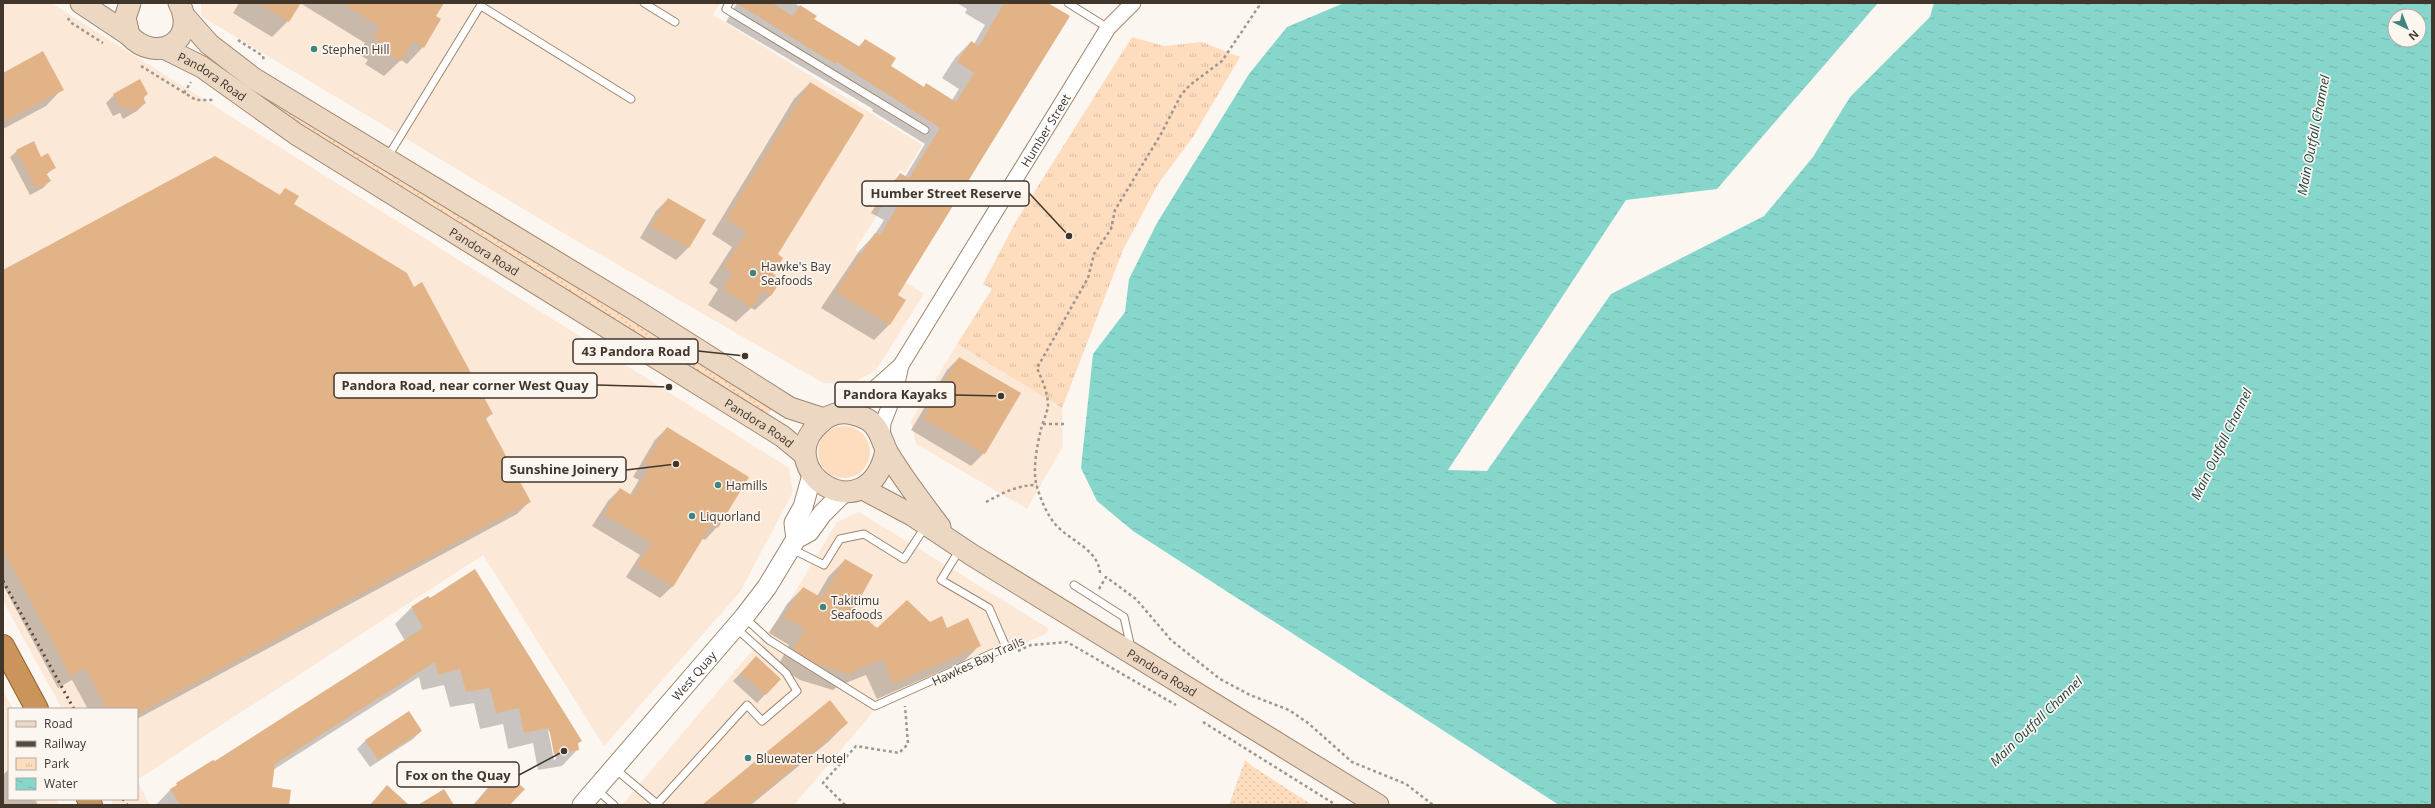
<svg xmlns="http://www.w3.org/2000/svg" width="2435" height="808" font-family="'Open Sans',sans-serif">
<defs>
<pattern id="grass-dots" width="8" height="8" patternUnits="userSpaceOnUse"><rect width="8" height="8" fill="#fedcbe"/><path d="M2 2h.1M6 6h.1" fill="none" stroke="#dbbda3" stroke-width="1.8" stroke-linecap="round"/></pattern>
<pattern id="park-tufts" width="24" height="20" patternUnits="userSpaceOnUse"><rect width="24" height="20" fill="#fedcbe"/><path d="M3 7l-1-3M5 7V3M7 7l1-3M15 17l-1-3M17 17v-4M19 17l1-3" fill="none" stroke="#dbbda3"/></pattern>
<pattern id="water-ripples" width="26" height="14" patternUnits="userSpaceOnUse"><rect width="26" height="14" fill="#86d6cc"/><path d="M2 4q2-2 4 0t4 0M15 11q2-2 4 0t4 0" fill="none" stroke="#75b8af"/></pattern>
</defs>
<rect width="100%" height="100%" fill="#fcf6f1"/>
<path fill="#fce8d6" d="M3 3H51L789 468 793 492 740 592 604 746 483 555 137 780V709H62L3 601Z
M201 3H720L713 15 922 145 905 173 900 170 882 200 885 202 855 250 924 294 876 370 850 385 823 383 575 240 201 16Z
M957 344 1062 408 1063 446 1027 509 916 444 911 421Z
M859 512 1048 628 1047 633 874 711 794 805H622L778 620 837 522Z
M3 691 13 709H9V799H57L59 805H3Z
M137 781 150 805H114L110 799H137Z"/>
<path fill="url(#grass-dots)" d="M217 61 773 405 767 417 293 125 213 67Z
M1245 760 1252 766 1312 805H1229Z"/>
<path fill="url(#park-tufts)" d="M1132 37 1164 46 1202 42 1240 57 1193 137 1158 184 1123 250 1062 408 957 344 992 289 983 284 1016 221Z"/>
<path fill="#fedcbe" d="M818 452a26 26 0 1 1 52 0a26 26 0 1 1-52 0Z"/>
<path fill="url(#water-ripples)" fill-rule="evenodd" d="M1344 3H1878L1717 189 1626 200 1448 470 1487 471 1611 294 1764 216 1813 157 1850 97 1930 17 1934 3H2432V805H1559L1133 531 1097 501 1081 468 1093 354 1125 312 1129 279 1157 223 1249 74 1287 27ZM2395 16H2419V40H2395Z"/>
<path fill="#0003" fill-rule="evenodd" d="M239 3H300L288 21 272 37 233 13Z
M300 3H443L435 16 440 20 423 47 407 64 401 60 384 76 365 64 368 60 358 54 365 43Z
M737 3H794L815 16 813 19 858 47 865 40 890 66 924 88 952 100 959 89 942 78 955 58 971 42 974 44 985 25 965 13 967 9 957 3H1047L897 295 890 324 874 340 821 308 860 250 875 234 884 220 871 213 885 190 900 174 905 177 925 144 872 111 873 109 726 22Z
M3 74 62 89 46 106 3 129Z
M810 83 771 274V295L755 310 751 308 736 322 708 305 718 289 709 283 732 247 712 234 794 99Z
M147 94 143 99 145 103 137 111 123 119 120 113 113 116 106 103 114 95Z
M17 151 41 158 54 168 46 175 50 181 43 188 30 195 10 157Z
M285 189 293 205 414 289 491 414 485 420 530 501 517 514 137 719V709H88L72 680 58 688 3 585V271L279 196Z
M668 199 704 221 688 248 676 260 640 238 656 211Z
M959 358 1020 393 984 453 971 466 911 430 947 370Z
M667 428 748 478 717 527 705 540 702 538 673 586 660 598 626 577 640 555 592 526 608 501 620 489 630 495 639 480 633 477 655 440Z
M845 560 853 609 877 629 930 623 980 645 964 661 877 699 866 675 838 686 833 690 800 680 778 666 789 645 769 633 787 604 803 588 817 596 829 576Z
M411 608 581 741 577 744 578 749 562 766 538 770 533 743 508 749 503 724 480 729 474 703 450 707 444 685 422 690 419 677 273 770 270 788 288 805H156L170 790 213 761 214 763 405 641 395 624ZM548 730 551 733 556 759 554 760Z
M756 657 780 679 757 703 733 681Z
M847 723 828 742 751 805H704Z
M421 731 413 739 370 767 357 749 366 740Z
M9 769V799H35L38 805H3V775Z
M503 772 509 805H473L491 784Z"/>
<path fill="#e3b388" d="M259 3H301L289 22Z
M342 3H444L436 16 441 19 424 48 413 41 401 61 380 48 383 44 374 38 380 27Z
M736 3H772L793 16 800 5 817 16 814 19 860 47 865 39 896 58 891 66 924 87 926 83 956 102 974 73 957 62 971 41 979 46 1004 3H1048L1070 16 898 295 906 300 890 325 836 292 875 233 880 235 899 204 886 197 900 173 909 178 940 128 837 62 835 64Z
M43 51 64 90 3 122V73Z
M140 79 148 94 143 97 146 103 132 111 128 106 122 109 113 94Z
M810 82 864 115 778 254 783 258 773 274 782 279 771 296 763 290 752 308 723 289 733 273 724 267 747 232 726 219Z
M34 141 41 157 48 153 56 168 46 173 51 181 36 189 16 150Z
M215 156 280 195 285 188 299 196 294 204 407 273 414 287 422 282 493 414 485 417 531 502 137 714V709H107L85 668 71 676 3 550V270Z
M668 198 706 220 689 248 651 226Z
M959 357 1021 393 985 454 923 418Z
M667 427 749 477 718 528 712 524 673 587 637 565 652 543 604 514 620 488 633 496 650 468 644 464Z
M845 559 873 575 854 609 877 628 907 600 930 622 942 616 947 628 968 618 981 646 893 684 883 659 855 670 851 675 817 664 793 649 805 629 784 617 803 587 822 598Z
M475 569 582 741 578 743 579 750 554 754 549 728 524 733 519 708 496 713 490 688 466 692 460 669 438 675 435 662 275 764 272 787 291 790 289 805H180L170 789 177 785 176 783 213 760 215 761 423 628 411 607 428 596 430 598Z
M756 656 781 679 766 695 741 673Z
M830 700 848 723 748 805H702Z
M409 711 422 731 378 760 365 740Z
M503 771 525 789 510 805H474Z
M387 785 409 805H370Z
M444 789 454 805H418Z"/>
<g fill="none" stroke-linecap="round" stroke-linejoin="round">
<defs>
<path id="service" d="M644 3 675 22
M729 3 726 9 925 130
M1068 3 1108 28
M481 6 631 99
M387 158 482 3
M792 549 824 565 840 539 864 534 904 559 925 527
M1074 585 1124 617 1131 648
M744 617 769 640 875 706 1006 647 989 608 941 580 960 549
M614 768 657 804 747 705 762 721 797 691 786 673 736 628
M596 789 614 805"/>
<g id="minor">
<path id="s1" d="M847 413 901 365 1108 28 1133 3"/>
<path d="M882 438 883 423 895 392 901 365"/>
</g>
<g id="tertiary">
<path d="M796 539 794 523 803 507 812 475"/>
<path id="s2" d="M582 805 744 617 767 587 796 539 809 532 822 514 844 492"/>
</g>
<g id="secondary">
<path d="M81 3 129 35"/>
<path d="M130 3 125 18 129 35C156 65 199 41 179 3"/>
<path d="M186 18 209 44 253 78 632 308 790 408 824 419"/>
<path id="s3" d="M164 48 202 67 296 134 782 436 805 455"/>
<path d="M886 451C867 536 768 469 820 423 829 414 841 411 853 414 861 416 869 419 874 425 882 434 883 446 889 455 904 480 922 503 940 527"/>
<path id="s4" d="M863 489 912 515 972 555 1378 805"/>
</g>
<path id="trunk" d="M3 646 37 709
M88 799 91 805"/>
</defs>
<use href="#service" stroke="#9e866f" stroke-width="9"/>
<use href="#minor" stroke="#9e866f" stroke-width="17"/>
<use href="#tertiary" stroke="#9e866f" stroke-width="21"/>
<use href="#secondary" stroke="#9e866f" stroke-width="23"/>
<use href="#trunk" stroke="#916230" stroke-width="24"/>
<path stroke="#9e968f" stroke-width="2.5" stroke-dasharray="3 3" stroke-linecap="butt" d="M68 18 70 22 103 43
M238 40 263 56 264 62
M141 66 196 100H215
M184 93 191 82
M1043 424H1066
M986 502C1003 493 1017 485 1037 485
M1100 573C1098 549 1070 541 1056 525 1047 515 1041 500 1037 487 1032 471 1037 446 1041 429 1043 422 1047 413 1048 406 1048 392 1042 380 1037 368L1088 278 1094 254 1111 229 1115 210 1161 134 1181 95 1190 85 1222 61 1259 6 1258 3
M1099 589 1106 577 1136 599 1171 640 1220 679 1250 695 1289 710 1308 723 1352 762 1406 784 1433 805
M1018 651 1031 645 1067 642 1176 705
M1203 722 1336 805
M845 805 823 783 856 746 899 753 908 744 905 706"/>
<use href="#service" stroke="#fff" stroke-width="7"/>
<use href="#minor" stroke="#fff" stroke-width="15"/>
<use href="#tertiary" stroke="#fff" stroke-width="19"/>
<use href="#secondary" stroke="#ebd7c2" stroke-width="21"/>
<use href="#trunk" stroke="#ca945b" stroke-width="22"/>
<path stroke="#544a41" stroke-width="3" stroke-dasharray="2 4" stroke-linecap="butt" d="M3 581 74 709
M123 799 127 805"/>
</g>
<g fill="#3f857e" stroke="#fcf6f1" stroke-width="1.5">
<circle cx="314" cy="49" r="4"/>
<circle cx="753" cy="273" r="4"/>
<circle cx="718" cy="485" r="4"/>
<circle cx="692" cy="516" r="4"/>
<circle cx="823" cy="607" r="4"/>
<circle cx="748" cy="758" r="4"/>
</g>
<g text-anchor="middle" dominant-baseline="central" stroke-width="3.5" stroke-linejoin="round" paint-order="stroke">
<g font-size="12" fill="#40362c" stroke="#fcf6f1" text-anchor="start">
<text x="322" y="49">Stephen Hill</text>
<text x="761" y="266">Hawke's Bay<tspan x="761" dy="14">Seafoods</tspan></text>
<text x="726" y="485">Hamills</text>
<text x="700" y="516">Liquorland</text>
<text x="831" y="600">Takitimu<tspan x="831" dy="14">Seafoods</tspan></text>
<text x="756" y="758">Bluewater Hotel</text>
</g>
<g font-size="12" fill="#40362c" stroke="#fcf6f1">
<text stroke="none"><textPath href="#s3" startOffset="56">Pandora Road</textPath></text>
<text stroke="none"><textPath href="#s1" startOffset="348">Humber Street</textPath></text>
<text stroke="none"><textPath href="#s3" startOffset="380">Pandora Road</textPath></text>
<text stroke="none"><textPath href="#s3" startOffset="704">Pandora Road</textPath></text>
<text transform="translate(978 661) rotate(-25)">Hawkes Bay Trails</text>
<text stroke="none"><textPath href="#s4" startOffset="351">Pandora Road</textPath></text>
<text stroke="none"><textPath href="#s2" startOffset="171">West Quay</textPath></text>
</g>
<g font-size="13" font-style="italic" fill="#1e4440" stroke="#fcf6f1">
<text transform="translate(2313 135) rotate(-79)">Main Outfall Channel</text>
<text transform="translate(2221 444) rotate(-64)">Main Outfall Channel</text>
<text transform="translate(2036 721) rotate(-44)">Main Outfall Channel</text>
</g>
</g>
<path fill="none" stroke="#40362c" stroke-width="1.5" d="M1069 236L1029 193M745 356L698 351M669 387L597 385M1001 396L955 395M676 464L626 470M564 751L519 775"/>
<g fill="#40362c" stroke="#fcf6f1" stroke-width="1.5">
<circle cx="1069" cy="236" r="4"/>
<circle cx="745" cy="356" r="4"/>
<circle cx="669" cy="387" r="4"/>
<circle cx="1001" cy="396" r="4"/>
<circle cx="676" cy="464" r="4"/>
<circle cx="564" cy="751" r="4"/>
</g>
<g fill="#fcf6f1" stroke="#40362c" stroke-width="1.5">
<rect x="862" y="181" width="167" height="25" rx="4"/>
<rect x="573" y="339" width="125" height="25" rx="4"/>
<rect x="334" y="373" width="263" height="25" rx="4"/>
<rect x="835" y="382" width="120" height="25" rx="4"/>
<rect x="502" y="457" width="124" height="25" rx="4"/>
<rect x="397" y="762" width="122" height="25" rx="4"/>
</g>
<g font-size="13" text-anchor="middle" font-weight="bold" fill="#40362c">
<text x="946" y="198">Humber Street Reserve</text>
<text x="636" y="356">43 Pandora Road</text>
<text x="465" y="390">Pandora Road, near corner West Quay</text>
<text x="895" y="399">Pandora Kayaks</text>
<text x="564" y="474">Sunshine Joinery</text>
<text x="458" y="780">Fox on the Quay</text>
</g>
<rect width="2435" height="808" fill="none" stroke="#40362c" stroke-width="8"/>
<rect x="8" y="708" width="130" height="92" fill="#fcf6f1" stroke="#b1a9a2"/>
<rect x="16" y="721" width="20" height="6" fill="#ebd7c2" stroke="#b1a9a2"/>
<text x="44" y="728" font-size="12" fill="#40362c">Road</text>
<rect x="16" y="741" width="20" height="6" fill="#544a41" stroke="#b1a9a2"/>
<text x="44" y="748" font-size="12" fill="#40362c">Railway</text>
<rect x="16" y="758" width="20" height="12" fill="url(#park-tufts)" stroke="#b1a9a2"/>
<text x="44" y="768" font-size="12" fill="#40362c">Park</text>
<rect x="16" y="778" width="20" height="12" fill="url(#water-ripples)" stroke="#b1a9a2"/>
<text x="44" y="788" font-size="12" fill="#40362c">Water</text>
<g transform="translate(2407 28) rotate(137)"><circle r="19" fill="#fcf6f1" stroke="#b1a9a2"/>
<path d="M0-3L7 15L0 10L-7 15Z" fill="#3f857e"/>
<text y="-6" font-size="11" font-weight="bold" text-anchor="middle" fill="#40362c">N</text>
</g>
</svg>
